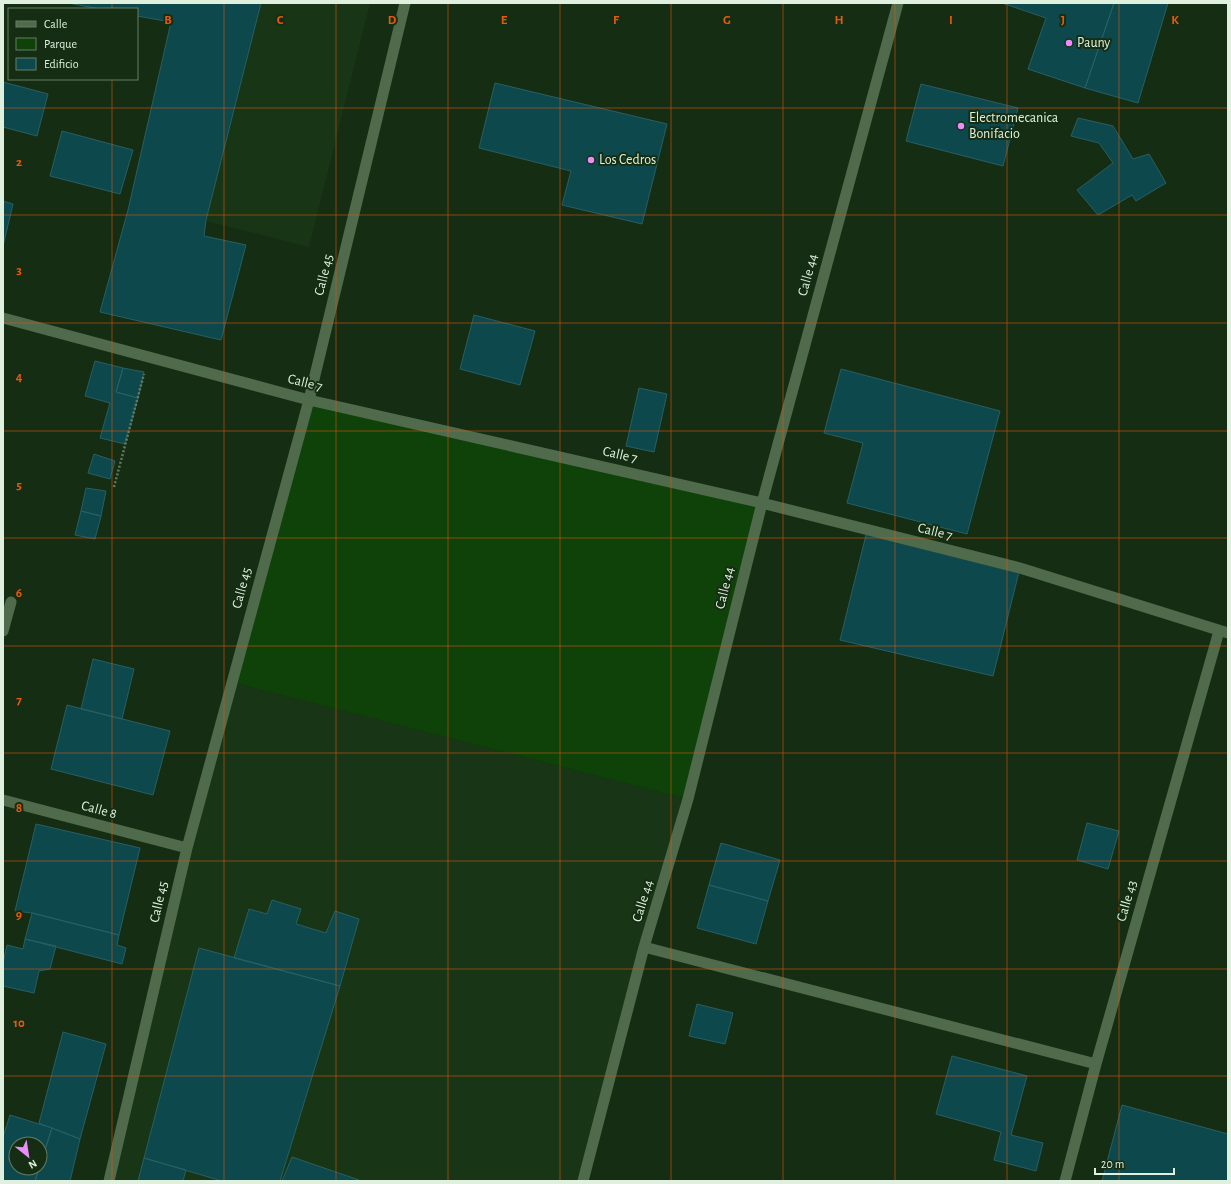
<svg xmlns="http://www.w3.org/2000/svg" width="1231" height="1184" font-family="'Alegreya Sans',sans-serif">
<rect width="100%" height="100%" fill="#152e13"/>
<path fill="#183615" d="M68 3H370L309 247 206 221 204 236 246 245 221 340 100 312 128 210 171 22 137 16V9H100Z
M232 682 688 799 585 1181H109Z"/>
<path fill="#0e4209" d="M309 400 762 503 688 799 232 682Z"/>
<path fill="#0d484c" stroke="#285f63" d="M68 3H261L206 220 204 236 246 245 221 340 100 312 128 210 171 22 137 16V9H100Z
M1002 3H1114L1085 88 1028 69 1046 18Z
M1114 3H1168L1138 103 1085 88Z
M3 82 48 94 37 136 3 127Z
M495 83 667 124 642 224 562 205 571 171 479 148Z
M921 84 1018 108 1003 166 906 141Z
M1078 118 1113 126 1133 159 1149 154 1166 183 1136 201 1132 195 1098 215 1077 190 1113 163 1099 143 1071 136Z
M62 131 133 150 120 194 50 176Z
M3 201 13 204 3 246Z
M474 315 535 331 520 385 460 369Z
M95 361 123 368 116 392 138 398 125 444 100 438 110 403 85 396Z
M123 368 144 372 138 398 116 392Z
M841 369 1000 411 967 534 847 503 863 443 824 433Z
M639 388 667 394 654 452 626 446Z
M94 454 115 461 110 479 88 473Z
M86 488 106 491 101 516 81 511Z
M81 511 101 516 95 539 75 535Z
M867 531 1020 568 993 676 840 640Z
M93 659 134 669 122 719 81 709Z
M67 705 170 731 153 795 51 769Z
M1087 823 1119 831 1108 869 1077 860Z
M36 824 140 848 119 935 32 913 15 911Z
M721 843 780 860 768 901 709 885Z
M709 885 768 901 756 944 697 928Z
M272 900 301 909 296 924 326 933 335 911 359 919 340 986 234 958 249 909 267 914Z
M32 913 119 935 117 945 126 948 122 964 25 939Z
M25 939 56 946 50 969 39 971 34 993 3 986V963L7 945 23 949Z
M199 948 340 986 280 1181H222L144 1158Z
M697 1004 733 1013 725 1044 689 1036Z
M63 1032 106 1044 80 1139 39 1123Z
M952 1056 1027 1076 1011 1135 1043 1143 1036 1171 994 1160 1001 1132 936 1114Z
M1122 1105 1228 1134V1181H1102Z
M10 1115 52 1128 40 1165V1144H16V1168H39L35 1181H3V1137Z
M52 1128 80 1139 70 1181H35Z
M292 1157 359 1180 358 1181H282Z
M144 1158 186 1170 183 1181H138Z"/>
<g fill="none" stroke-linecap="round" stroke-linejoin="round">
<path stroke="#637961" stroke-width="2.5" stroke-dasharray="2 2" stroke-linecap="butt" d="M114 487 144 374"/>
<path stroke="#4f6b4c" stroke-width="11" d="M3 631 11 602"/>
<path stroke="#4f6b4c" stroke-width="11" d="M3 318 309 400 762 503 1020 568 1228 633
M3 800 187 848
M644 947 1096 1064
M109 1181 187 848 309 400 405 3
M583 1181 644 947 688 799 762 503 898 3
M1065 1181 1096 1064 1219 631"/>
</g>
<path fill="none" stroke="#e8590c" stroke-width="1" stroke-opacity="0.55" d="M112 3V9M224 3V1181M336 3V1181M448 3V1181M560 3V1181M671 3V1181M783 3V1181M895 3V1181M1007 3V1181M1119 3V1181M112 79V1181M3 108H1228M3 215H1228M3 323H1228M3 431H1228M3 538H1228M3 646H1228M3 753H1228M3 861H1228M3 969H1228M3 1076H1228"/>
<g fill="#ec8cfb" stroke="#152e13" stroke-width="1.5">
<circle cx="1069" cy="43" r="4"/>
<circle cx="961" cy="126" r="4"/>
<circle cx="591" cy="160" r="4"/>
</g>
<g text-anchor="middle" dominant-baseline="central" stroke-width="4" stroke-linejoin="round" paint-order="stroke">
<g font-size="14" fill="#e0f0de" stroke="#152e13" text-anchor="start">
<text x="1077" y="43">Pauny</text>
<text x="969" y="118">Electromecanica<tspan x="969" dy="16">Bonifacio</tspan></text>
<text x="599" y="160">Los Cedros</text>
</g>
<g font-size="14" fill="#e0f0de" stroke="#152e13">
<text transform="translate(324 275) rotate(-76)">Calle 45</text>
<text transform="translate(808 275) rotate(-75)">Calle 44</text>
<text transform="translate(305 383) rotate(14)">Calle 7</text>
<text transform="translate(620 455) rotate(13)">Calle 7</text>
<text transform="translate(935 532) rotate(14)">Calle 7</text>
<text transform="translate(242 588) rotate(-75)">Calle 45</text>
<text transform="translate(725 588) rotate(-76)">Calle 44</text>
<text transform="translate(99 810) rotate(15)">Calle 8</text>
<text transform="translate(643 901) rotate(-73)">Calle 44</text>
<text transform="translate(1127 901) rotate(-74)">Calle 43</text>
<text transform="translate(159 902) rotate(-77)">Calle 45</text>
</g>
</g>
<g font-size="13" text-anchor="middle" font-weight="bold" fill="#e8590c" stroke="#152e13" stroke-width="4" stroke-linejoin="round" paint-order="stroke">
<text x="168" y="24">B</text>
<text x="280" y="24">C</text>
<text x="392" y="24">D</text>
<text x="504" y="24">E</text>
<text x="616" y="24">F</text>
<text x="727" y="24">G</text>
<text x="839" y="24">H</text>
<text x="951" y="24">I</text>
<text x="1063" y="24">J</text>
<text x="1175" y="24">K</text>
<text x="19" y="166">2</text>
<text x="19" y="274">3</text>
<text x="19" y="381">4</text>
<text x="19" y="489">5</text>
<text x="19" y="597">6</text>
<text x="19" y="704">7</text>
<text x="19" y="812">8</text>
<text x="19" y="919">9</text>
<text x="19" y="1027">10</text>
</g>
<rect width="1231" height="1184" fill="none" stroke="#e0f0de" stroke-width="8"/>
<rect x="8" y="8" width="130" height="72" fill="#152e13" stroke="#667c64"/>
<rect x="16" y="21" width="20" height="6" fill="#4f6b4c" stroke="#667c64"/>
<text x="44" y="28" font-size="12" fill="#e0f0de">Calle</text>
<rect x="16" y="38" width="20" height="12" fill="#0e4209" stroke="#667c64"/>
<text x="44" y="48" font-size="12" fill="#e0f0de">Parque</text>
<rect x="16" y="58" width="20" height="12" fill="#0d484c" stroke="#667c64"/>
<text x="44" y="68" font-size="12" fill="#e0f0de">Edificio</text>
<g transform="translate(28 1156) rotate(150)"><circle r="19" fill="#152e13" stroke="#667c64"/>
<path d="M0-3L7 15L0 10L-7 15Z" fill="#ec8cfb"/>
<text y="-6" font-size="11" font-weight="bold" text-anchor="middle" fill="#e0f0de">N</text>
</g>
<path d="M1095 1168v6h79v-6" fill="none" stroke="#e0f0de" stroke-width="2"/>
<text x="1101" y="1168" font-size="12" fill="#e0f0de" stroke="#152e13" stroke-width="3" paint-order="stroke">20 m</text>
</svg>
